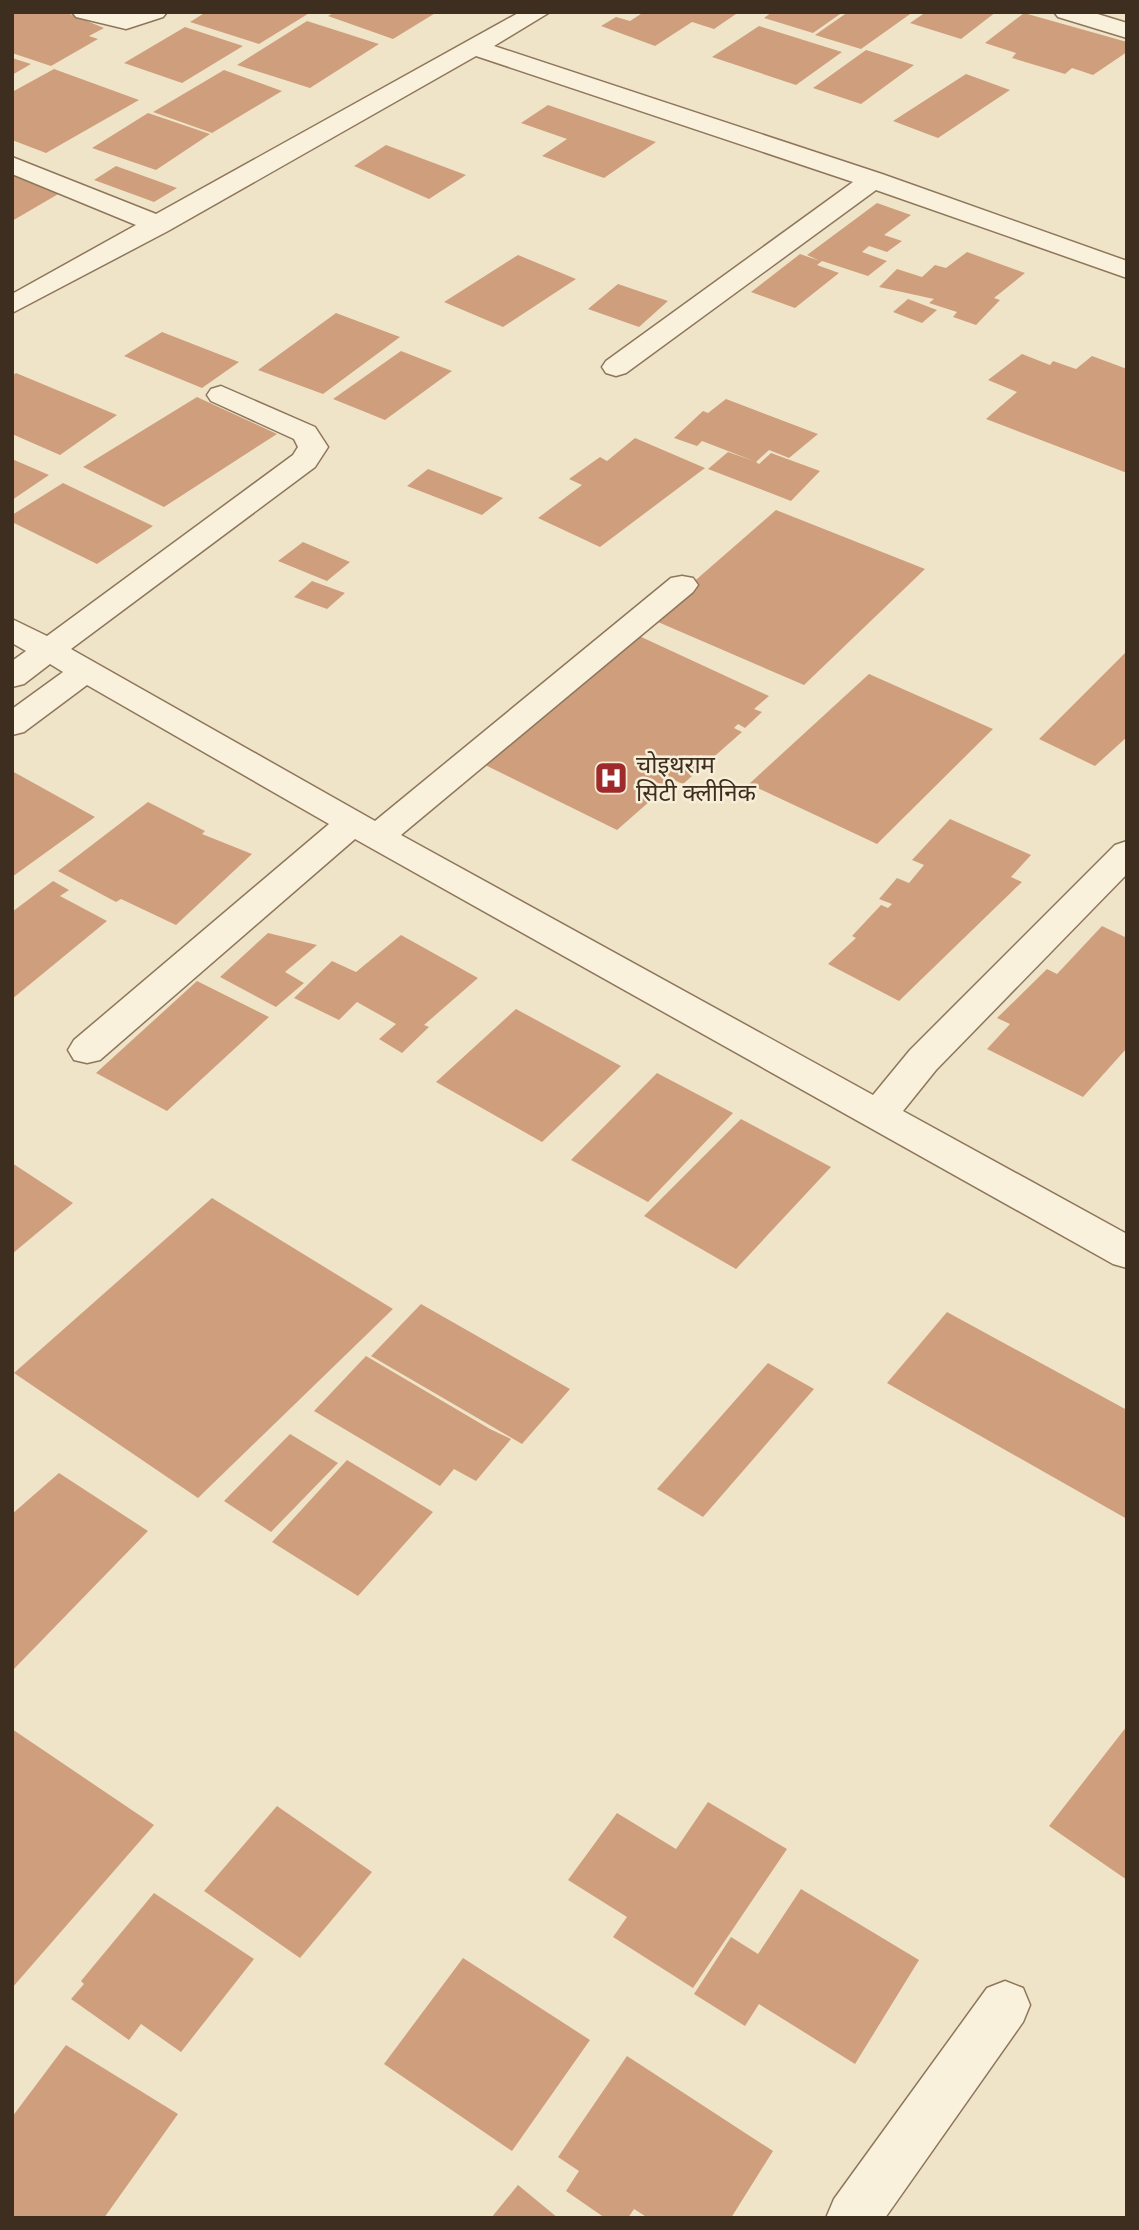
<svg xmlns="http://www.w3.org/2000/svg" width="1139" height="2230" font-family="Merriweather,'Noto Sans Devanagari',serif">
<rect width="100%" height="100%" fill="#f0e4c8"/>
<path fill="#cf9f7d" d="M12 12H65L104 28 89 36 98 39 51 66 12 53Z
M206 12H311L259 44 190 22Z
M335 12H437L393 39 328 16Z
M644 12H739L714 29 692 22 655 46 601 26 616 17 630 21Z
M772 12H843L813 33 764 18Z
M848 12H913L861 49 815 35Z
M926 12H996L961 39 910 23Z
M1024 13 1127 42V52L1093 75 1072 68 1065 74 1012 58 1016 53 985 43Z
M307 21 379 44 310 88 237 65Z
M759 26 842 52 796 85 712 57Z
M185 27 243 46 182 83 124 63Z
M866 50 914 65 861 104 813 88Z
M12 58 31 64 12 75Z
M54 69 139 100 46 153 12 140V92Z
M224 70 282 91 212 133 153 112Z
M966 74 1010 90 938 138 893 121Z
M548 105 656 142 604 178 542 156 567 139 521 123Z
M148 113 210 134 156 170 92 148Z
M386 145 466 175 429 199 354 166Z
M116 166 177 188 154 202 94 180Z
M12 174 60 193 12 221Z
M877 203 911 215 884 235 902 241 887 252 869 246 862 252 887 261 868 276 822 261 817 265 839 273 795 308 751 292 800 254 820 261 807 255Z
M967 252 1025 273 994 298 1000 300 976 325 953 317 957 312 929 303 934 299 879 287 897 269 922 277 935 265 946 268Z
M518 255 576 279 503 327 444 302Z
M618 284 668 301 639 327 588 309Z
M908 299 937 310 922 323 893 312Z
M336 313 400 337 323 394 258 370Z
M162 332 239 362 202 388 124 356Z
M401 351 452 371 385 420 333 399Z
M1022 354 1050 365 1053 361 1076 369 1092 356 1127 369V473L986 419 1017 392 988 380Z
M16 373 117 415 60 455 12 434V376Z
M197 397 277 434 164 507 83 467Z
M726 399 818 434 789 458 769 450 756 462 759 464 771 453 820 471 791 501 708 469 728 452 754 461 702 441 697 446 674 438 703 411 708 413Z
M635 438 705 468 600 547 538 518 582 485 569 479 600 457 607 461Z
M12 459 49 475 12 500Z
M428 469 503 498 482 515 407 486Z
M63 483 153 526 97 564 12 522V515Z
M776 510 925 569 804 685 651 619Z
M303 542 350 562 327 581 278 561Z
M312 581 345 593 327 609 294 597Z
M637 635 769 696 754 709 762 712 745 728 738 724 734 728 742 732 683 784 674 780 617 830 481 763Z
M1127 651V737L1095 766 1039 739Z
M869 674 993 729 877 844 749 784Z
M12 771 95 817 12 877Z
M148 802 205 831 202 834 252 854 176 925 121 899 116 902 58 871Z
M950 819 1031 855 1011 877 1022 882 899 1001 828 964 856 938 852 936 881 905 888 908 892 904 879 899 897 878 909 883 924 865 912 860Z
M53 881 69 890 60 896 107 921 12 999V912Z
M1102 926 1127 938V1048L1083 1097 987 1049 1010 1024 997 1018 1047 969 1057 974Z
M268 933 317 945 285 972 304 983 276 1007 220 977Z
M401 935 478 978 424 1025 429 1027 402 1053 379 1039 396 1024 357 1002 339 1020 294 998 332 961 356 972Z
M197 981 269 1017 167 1111 96 1073Z
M516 1009 621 1066 542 1142 436 1082Z
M657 1073 733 1113 648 1202 571 1160Z
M741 1119 831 1167 736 1269 644 1216Z
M12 1163 73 1203 12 1254Z
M212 1198 393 1309 198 1498 14 1373Z
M421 1304 570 1389 522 1444 371 1356Z
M947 1312 1127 1410V1519L887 1383Z
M366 1356 490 1429 511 1439 476 1481 454 1469 440 1486 314 1411Z
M768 1363 814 1389 703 1517 657 1489Z
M290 1434 338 1463 271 1532 224 1501Z
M347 1460 433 1512 358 1596 272 1542Z
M59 1473 148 1531 12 1671V1514Z
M1127 1726V1880L1049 1826Z
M12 1729 154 1825 12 1988Z
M708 1802 787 1849 693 1988 613 1937 627 1917 568 1880 617 1813 676 1849Z
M277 1806 372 1872 300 1958 204 1891Z
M801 1889 919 1960 855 2064 759 2004 745 2026 694 1994 731 1937 758 1954Z
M154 1893 254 1959 181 2052 141 2024 129 2040 71 1999 84 1984 81 1981Z
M463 1958 590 2040 512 2151 384 2064Z
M66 2045 178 2114 104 2218H12V2117Z
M627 2056 773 2151 731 2218H648L634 2209 628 2218H605L566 2191 579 2171 558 2157Z
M518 2185 558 2218H491Z"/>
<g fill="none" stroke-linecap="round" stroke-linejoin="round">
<defs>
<path id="street" d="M72 12H167L163 17 126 29 76 17Z
M520 12H550L494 46 882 174 1127 261V278L876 190 626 373 616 376 606 373 602 367 606 361 853 182 476 56 168 231 12 313V294L136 225 12 174V157L156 214Z
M1054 12H1091L1127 23V38L1058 17Z
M221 386 315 427 328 447 315 467 71 649 375 821 671 578 682 576 693 578 698 585 693 592 401 835 873 1095 910 1050 1115 845 1127 841V874L936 1070 903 1111 1127 1234V1268L1113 1264 355 839 100 1060 87 1063 74 1060 68 1050 74 1040 329 824 87 685 24 732 12 735V709L63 672 50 664 24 684 12 687V661L26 651 12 643V619L47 636 293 455 298 447 294 439 211 401 207 395 211 389Z
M1005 1981 1023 1988 1030 2005 1023 2022 885 2218H826L834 2199 987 1988Z"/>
</defs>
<use href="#street" stroke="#8d765c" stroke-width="3"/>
<use href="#street" fill="#faf1dc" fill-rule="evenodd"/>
</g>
<defs>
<symbol id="hospital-square" viewBox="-11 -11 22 22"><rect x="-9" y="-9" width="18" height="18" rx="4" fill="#9e2a2b" stroke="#f7eed8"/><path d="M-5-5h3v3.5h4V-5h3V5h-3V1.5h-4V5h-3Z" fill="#fff"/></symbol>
</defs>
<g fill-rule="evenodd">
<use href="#hospital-square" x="592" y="759" width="38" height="38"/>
</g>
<g text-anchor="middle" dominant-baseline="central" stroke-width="5" stroke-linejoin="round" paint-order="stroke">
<g font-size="24" fill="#3d2e20" stroke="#f7eed8" text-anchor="start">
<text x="636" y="764">चोइथराम<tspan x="636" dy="28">सिटी क्लीनिक</tspan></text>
</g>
</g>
<rect width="1139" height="2230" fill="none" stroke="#3d2e20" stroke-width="28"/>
</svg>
